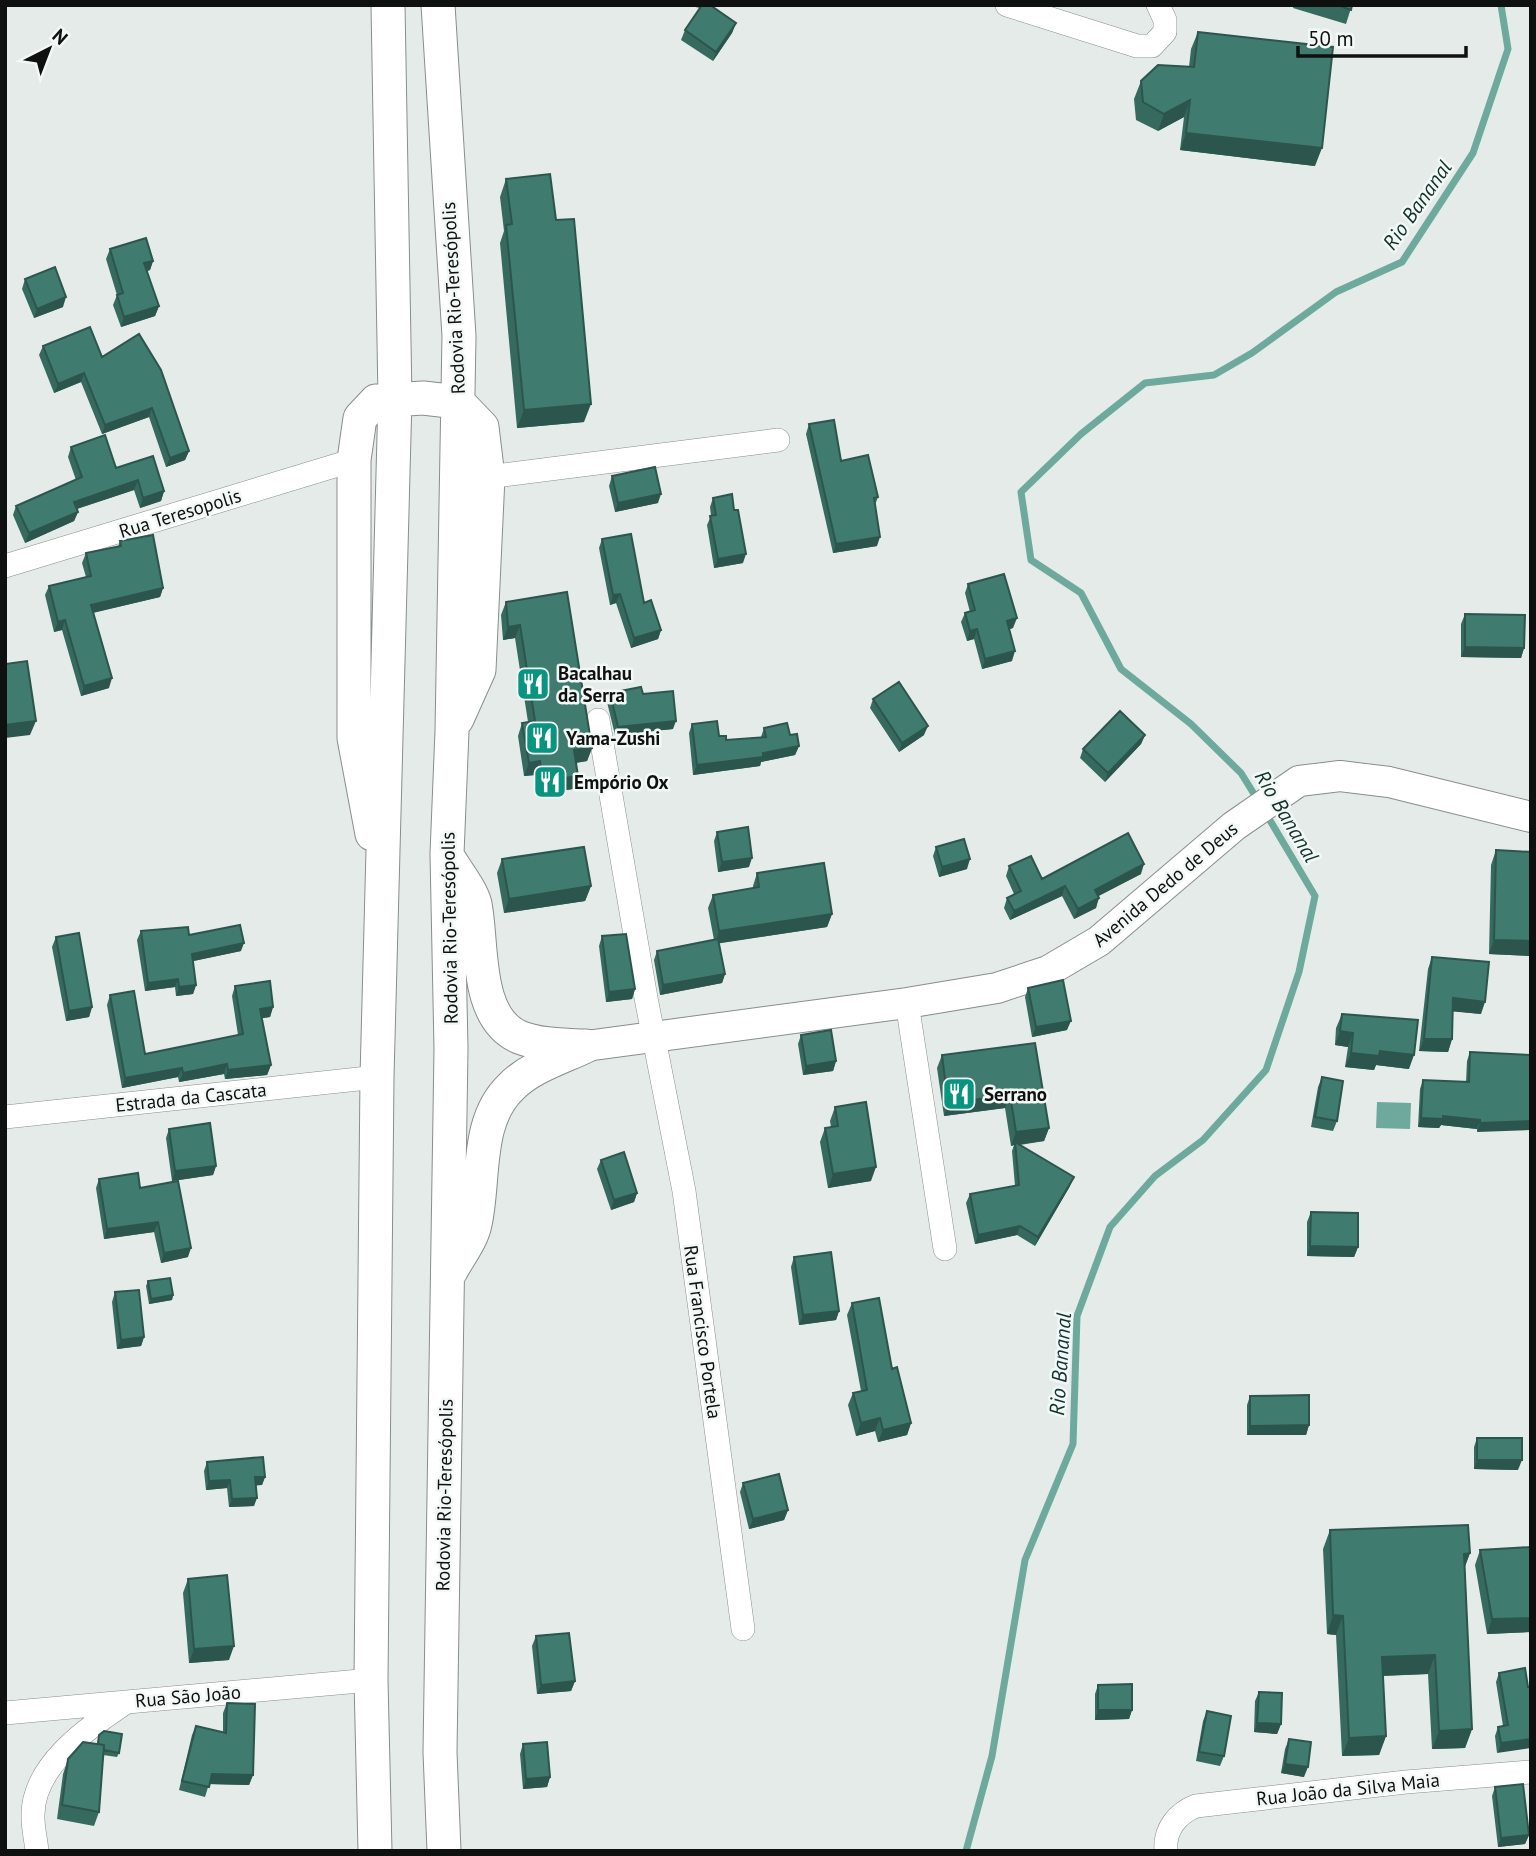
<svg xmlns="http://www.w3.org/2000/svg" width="1536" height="1856" font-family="'PT Sans',sans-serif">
<rect width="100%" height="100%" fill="#e5ebe9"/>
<path fill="#6da99c" d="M1377 1102 1411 1103 1410 1129 1376 1128Z"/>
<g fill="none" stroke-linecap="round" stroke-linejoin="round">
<path stroke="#6da99c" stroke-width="7" d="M1259 802 1241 773 1191 724 1121 669 1081 593 1031 560 1021 492 1081 434 1145 383 1214 375 1252 353 1336 292 1402 262 1473 153 1508 49 1501 5
M966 1851 992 1756 1025 1560 1073 1444 1077 1316 1110 1227 1155 1176 1203 1140 1266 1070 1299 972 1315 896 1265 812"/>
<defs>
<path id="minor" d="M1007 5 1137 46H1152L1165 32V20L1158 5
M488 477 778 440
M5 566 354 460
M598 720 646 998 684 1191 743 1629
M907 1003 945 1249
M5 1117 377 1077
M5 1713 371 1680
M37 1851C36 1840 33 1829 33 1818 31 1766 88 1728 125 1703
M1166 1851C1164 1829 1178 1813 1196 1806L1406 1782 1531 1772"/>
<path id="major" d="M586 1046 907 1003 997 988 1048 971 1099 941 1234 826 1299 781 1340 776 1389 782 1531 817"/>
<path id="highway" d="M438 5 459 336 452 731 447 854 451 1049 440 1752 444 1851
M372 834 354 738V460L360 418 376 401 423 398 458 402 482 427 488 477 479 670 457 719
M448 857C456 871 471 889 475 904 483 943 474 1017 519 1037 539 1045 562 1045 583 1046
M451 1271C458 1257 472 1240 475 1224 485 1180 475 1121 511 1087 530 1067 561 1058 586 1046
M375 1851 371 1680 377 1077 395 398 388 5"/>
</defs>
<use href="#minor" stroke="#888e8c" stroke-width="24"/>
<use href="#major" stroke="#888e8c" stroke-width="32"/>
<use href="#highway" stroke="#888e8c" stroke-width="35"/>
<use href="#minor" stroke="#fff" stroke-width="23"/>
<use href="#major" stroke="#fff" stroke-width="30"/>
<use href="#highway" stroke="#fff" stroke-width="33"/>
</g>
<path fill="#366a5f" d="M686 5H712V7L736 23 732 33 713 61 681 40 685 30 700 8Z
M1294 5H1352L1346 24 1293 8Z
M1198 32 1315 166 1180 150 1184 117 1158 131 1136 120 1134 99 1141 81 1189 67 1191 49Z
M506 179 584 422 517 428 500 243 504 231 500 197Z
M110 249 153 261 150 270 147 271 159 306 155 316 121 327 113 305 117 295 106 259Z
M25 279 63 307 34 318 22 289Z
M139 334 189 451 185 460 166 467 149 417 102 434 81 382 54 393 39 355 43 346 102 357Z
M809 424 841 461 878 497 875 505 877 546 833 553 806 434Z
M71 447 164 491 161 501 140 508 134 490 77 509 78 512 74 521 25 543 13 515 16 506 76 480 68 457Z
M612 476 658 503 615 512 609 486Z
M713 498 734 510 743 563 714 568 707 525 711 516 710 507Z
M602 539 661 630 658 639 631 648 616 603 610 605 599 548Z
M120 541 163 588 160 597 93 613 109 688 81 696 62 630 54 632 45 595 49 586 86 577 82 563 86 553 118 547Z
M968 584 1013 628 1009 629 1012 661 982 669 974 639 967 641 961 622 965 613 970 612 965 593Z
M506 602 592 748 587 761 575 763 573 789 538 794 535 775 524 776 518 736 522 723 528 722 515 638 503 640 501 615Z
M1465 614 1524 648 1521 658 1461 657V624Z
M610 693 673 729 615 735 607 702Z
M873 699 924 735 899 752 870 708Z
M692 724 726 740 761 737 764 728 790 735 799 746 795 755 761 762 760 766 693 775 689 733Z
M1145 735 1141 744 1105 782 1080 758 1083 749Z
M717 832 749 867 718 872 714 841Z
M936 847 967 869 939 877 933 856Z
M1496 850 1531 852V956L1489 954 1491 865Z
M502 859 591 886 585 901 504 913 497 873Z
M1009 866 1042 879 1141 874 1098 896 1096 908 1074 919 1062 896 1010 920 1004 908 1007 898 1014 894 1006 876Z
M757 873 832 914 827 927 719 943 725 974 722 983 660 995 654 960 657 951 714 940 708 908 713 895 753 888V886Z
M141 931 189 935 241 951 193 961 196 985 193 994 176 996 175 987 145 991 137 940Z
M602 936 635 989 632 999 606 1002 599 946Z
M56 937 92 1007 89 1017 66 1021 52 947Z
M1432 957 1481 1014 1453 1011 1452 1039 1448 1052 1419 1051 1428 969Z
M235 986 273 1007 270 1017 262 1018 271 1065 267 1075 225 1079 224 1074 179 1082 178 1077 122 1088 107 1005 110 995 145 1054 238 1035 232 996Z
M1028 988 1067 1030 1032 1037 1025 997Z
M1342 1014 1409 1069 1376 1065 1374 1070 1345 1067 1348 1047 1335 1045 1336 1028Z
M801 1035 836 1061 833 1071 803 1075 798 1044Z
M1035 1043 1049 1128 1044 1141 1020 1145 1070 1186 1035 1246 1017 1235 975 1244 966 1203 970 1194 1015 1186 1012 1151 1014 1145 1011 1146 1005 1108 944 1116 937 1068 942 1055Z
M1470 1052 1531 1055 1477 1132V1129L1441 1125 1439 1128 1418 1127 1420 1089 1423 1080 1466 1082 1467 1061Z
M1322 1077 1337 1121 1333 1131 1311 1127 1318 1087Z
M835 1107 871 1181 828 1188 820 1142 825 1128 831 1127 830 1121Z
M169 1129 216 1166 213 1175 172 1181 166 1138Z
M601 1160 637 1193 634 1202 611 1210 597 1169Z
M99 1179 140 1188 188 1257 161 1263 154 1232 104 1239 96 1188Z
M1311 1212 1358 1247 1354 1257 1307 1256V1222Z
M794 1257 839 1311 836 1320 799 1325 791 1267Z
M148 1281 173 1295 172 1300 149 1304 146 1286Z
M115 1292 144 1337 141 1346 117 1349 112 1302Z
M852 1303 892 1369 911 1423 907 1435 878 1442 875 1431 856 1436 848 1405 853 1393 861 1391 847 1315Z
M1250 1396 1309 1425 1306 1435H1247V1405Z
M1477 1438 1518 1470 1474 1469V1447Z
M207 1462 265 1477 262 1485H256L254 1506 229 1507 227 1488 206 1490 204 1471Z
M743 1483 788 1510 784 1520 749 1529 740 1492Z
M1330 1530 1470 1553 1465 1566 1472 1729 1465 1748 1432 1749 1428 1674 1383 1676 1386 1736 1379 1755 1342 1756 1336 1635 1327 1634 1323 1549Z
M1531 1547V1632L1487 1634 1475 1565 1480 1550Z
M188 1579 229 1660 189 1663 183 1593Z
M536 1636 575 1681 571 1691 537 1694 532 1646Z
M1499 1673 1528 1687 1497 1753 1495 1736 1498 1727 1503 1726 1496 1682Z
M1098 1685 1132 1710 1129 1719 1095 1720V1694Z
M1259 1692 1281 1724 1277 1734 1254 1732 1255 1701Z
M227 1703 253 1775 249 1785 209 1784 205 1797 179 1790 192 1735 196 1726 223 1732V1713Z
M1207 1711 1224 1756 1220 1766 1196 1761 1203 1721Z
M99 1735 119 1753 117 1757 103 1755 99 1812 94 1826 57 1819 63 1774 68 1759 97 1744Z
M1289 1739 1304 1777 1281 1773 1285 1749Z
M523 1744 550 1777 547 1787 523 1789 520 1754Z
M1495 1787 1529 1835 1525 1844 1498 1847 1492 1796Z"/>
<path fill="#2c564d" d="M736 23 732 33 713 61 716 52Z
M1190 100 1184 117 1158 131 1164 114Z
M1186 133 1322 148 1315 166 1180 150Z
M153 261 150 270 141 273 144 263Z
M66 297 63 307 34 318 37 309Z
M159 306 155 316 121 327 124 317Z
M84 373 81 382 54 393 58 384Z
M591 404 584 422 517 428 524 410Z
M152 408 149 417 102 434 105 425Z
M189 451 185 460 166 467 170 458Z
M138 480 134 490 70 511 74 502Z
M164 491 161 501 140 508 143 498Z
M661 494 658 503 615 512 618 503Z
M78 512 74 521 25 543 29 533Z
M880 537 877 546 833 553 836 544Z
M746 554 743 563 714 568 718 559Z
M163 588 160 597 87 614 91 605Z
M620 594 616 603 610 605 613 595Z
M1017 618 1013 628 1004 631 1007 621Z
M65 620 62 630 54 632 58 622Z
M520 625 515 638 503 640 508 627Z
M977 629 974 639 967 641 970 631Z
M661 630 658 639 631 648 634 638Z
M1465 647 1524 648 1521 658 1461 657Z
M1015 651 1012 661 982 669 985 659Z
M112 678 109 688 81 696 84 686Z
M36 721 30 735 5 738V725Z
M676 721 673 729 615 735 618 727Z
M928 726 924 735 899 752 902 743Z
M1145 735 1141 744 1105 782 1108 773Z
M799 746 795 755 761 762 760 766 693 775 697 765Z
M592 748 587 761 569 764 574 750Z
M540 761 535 775 524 776 529 763Z
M578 776 573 789 538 794 543 781Z
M752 858 749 867 718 872 722 862Z
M970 859 967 869 939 877 942 867Z
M1144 864 1141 874 1091 900 1095 890Z
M591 886 585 901 504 913 509 899Z
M1065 886 1062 896 1010 920 1014 911Z
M1099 898 1096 908 1074 919 1078 909Z
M832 914 827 927 715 944 719 931Z
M1494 940 1531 941V956L1489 954Z
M244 943 241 951 189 962 192 954Z
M725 974 722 983 660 995 663 985Z
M178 979 175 987 145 991 148 983Z
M196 985 193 994 176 996 179 987Z
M635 989 632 999 606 1002 609 992Z
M1453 998 1485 1002 1481 1014 1448 1011Z
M92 1007 89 1017 66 1021 69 1011Z
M273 1007 270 1017 257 1019 260 1009Z
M1071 1021 1067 1030 1032 1037 1036 1027Z
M1340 1031 1353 1033 1348 1047 1335 1045Z
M1424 1039H1452L1448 1052 1419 1051Z
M1380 1051 1414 1055 1409 1069 1376 1065 1374 1070 1345 1067 1351 1053Z
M836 1061 833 1071 803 1075 806 1066Z
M227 1064 224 1074 179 1082 183 1073Z
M271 1065 267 1075 225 1079 228 1070Z
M182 1068 178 1077 122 1088 125 1078Z
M1010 1095 1005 1108 944 1116 948 1103Z
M1443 1116 1480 1120 1477 1129 1441 1125 1439 1128 1418 1127 1421 1118Z
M1531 1121V1130L1477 1132 1480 1123Z
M1049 1128 1044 1141 1015 1145V1142L1014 1145 1011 1146 1016 1132Z
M216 1166 213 1175 172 1181 175 1171Z
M876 1167 871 1181 828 1188 833 1174Z
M1074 1177 1070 1186 1035 1246 1038 1237Z
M637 1193 634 1202 611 1210 614 1200Z
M158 1222 154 1232 104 1239 107 1229Z
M1020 1226 1017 1235 975 1244 978 1235Z
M1310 1246 1358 1247 1354 1257 1307 1256Z
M191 1248 188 1257 161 1263 164 1253Z
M173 1295 172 1300 149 1304 151 1299Z
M839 1311 836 1320 799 1325 803 1315Z
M144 1337 141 1346 117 1349 121 1340Z
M880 1418 875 1431 856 1436 861 1423Z
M911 1423 907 1435 878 1442 883 1430Z
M1309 1425 1306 1435H1247L1250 1426Z
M1477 1460H1522L1518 1470 1474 1469Z
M255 1477H265L262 1485 252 1486Z
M230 1480 227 1488 206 1490 209 1481Z
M257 1498 254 1506 229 1507 232 1499Z
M788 1510 784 1520 749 1529 753 1519Z
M1470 1553 1463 1572 1464 1554Z
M1333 1615 1343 1616 1336 1635 1327 1634Z
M1531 1618V1632L1487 1634 1492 1619Z
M234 1646 229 1660 189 1663 194 1649Z
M1435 1655 1428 1674 1375 1676 1382 1657Z
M575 1681 571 1691 537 1694 541 1685Z
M1098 1710H1132L1129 1719 1095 1720Z
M1257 1723 1281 1724 1277 1734 1254 1732Z
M1472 1729 1465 1748 1432 1749 1439 1731Z
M1386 1736 1379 1755 1342 1756 1349 1738Z
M1531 1739V1748L1497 1753 1501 1743Z
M1285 1764 1308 1767 1304 1777 1281 1773Z
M212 1774 253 1775 249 1785 208 1784Z
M550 1777 547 1787 523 1789 526 1779Z
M1529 1835 1525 1844 1498 1847 1501 1838Z"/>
<path fill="#3f7b6e" stroke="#2c564d" stroke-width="2" d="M702 5H710L736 23 716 52 685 30Z
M1337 5H1352L1351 10Z
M1198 32 1333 47 1322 148 1186 133 1190 100 1164 114 1143 102 1141 81 1158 65 1194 67Z
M550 174 556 220 574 219 591 404 524 410 506 225 512 224 506 179Z
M146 238 153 261 144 263 159 306 124 317 117 295 123 293 110 249Z
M55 267 66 297 37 309 25 279Z
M90 327 102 357 139 334 161 370 189 451 170 458 152 408 105 425 84 373 58 384 43 346Z
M834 420 841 461 868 455 878 497 874 498 880 537 836 544 809 424Z
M105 435 116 468 153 456 164 491 143 498 138 480 74 502 78 512 29 533 16 506 82 477 71 447Z
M655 467 661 494 618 503 612 476Z
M732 494 734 510H738L746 554 718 559 710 516 716 515 713 498Z
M631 534 644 603 651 600 661 630 634 638 620 594 613 595 602 539Z
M153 535 163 588 91 605 112 678 84 686 65 620 58 622 49 586 91 576 86 553 121 546 120 541Z
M1004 574 1017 618 1007 621 1015 651 985 659 977 629 970 631 965 613 975 610 968 584Z
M567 592 592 748 574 750 578 776 543 781 540 761 529 763 522 723 535 721 520 625 508 627 506 602Z
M1465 614 1525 615 1524 648 1465 647Z
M27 661 36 721 5 725V664Z
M899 682 928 726 902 743 873 699Z
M641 687 643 694 673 691 676 721 618 727 610 693Z
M1120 711 1145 735 1108 773 1083 749Z
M717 721 719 736H726V740L766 737 764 728 787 723 790 735 797 734 799 746 763 753V757L697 765 692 724Z
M748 827 752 858 722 862 717 832Z
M1128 833 1144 864 1095 890 1099 898 1078 909 1065 886 1014 911 1007 898 1021 891 1009 866 1031 856 1042 879Z
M964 839 970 859 942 867 936 847Z
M584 847 591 886 509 899 502 859Z
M1496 850 1531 852V941L1494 940Z
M824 863 832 914 719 931 713 895 759 887 757 873Z
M240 925 244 943 192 954 196 985 179 987 178 979 148 983 141 931 188 927 189 935Z
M79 933 92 1007 69 1011 56 937Z
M626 934 635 989 609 992 602 936Z
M718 939 725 974 663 985 657 951Z
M1432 957 1489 962 1485 1002 1453 998 1452 1039H1424Z
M1063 980 1071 1021 1036 1027 1028 988Z
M270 981 273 1007 260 1009 271 1065 228 1070 227 1064 183 1073 182 1068 125 1078 110 995 134 991 145 1054 243 1034 235 986Z
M1342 1014 1418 1020 1414 1055 1380 1051 1379 1056 1351 1053 1353 1033 1340 1031Z
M831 1030 836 1061 806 1066 801 1035Z
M1035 1043 1049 1128 1016 1132 1010 1095 948 1103 942 1055Z
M1470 1052 1531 1055V1121L1480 1123V1120L1443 1116V1119L1421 1118 1423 1080 1469 1082Z
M1322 1077 1343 1081 1337 1121 1315 1117Z
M866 1102 876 1167 833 1174 825 1128 838 1126 835 1107Z
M210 1123 216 1166 175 1171 169 1129Z
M1015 1142 1074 1177 1038 1237 1020 1226 978 1235 970 1194 1019 1185Z
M624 1152 637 1193 614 1200 601 1160Z
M138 1173 140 1188 178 1181 191 1248 164 1253 158 1222 107 1229 99 1179Z
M1311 1212 1358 1213V1247L1310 1246Z
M831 1252 839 1311 803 1315 794 1257Z
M170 1278 173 1295 151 1299 148 1281Z
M139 1290 144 1337 121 1340 115 1292Z
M879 1298 892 1369 897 1367 911 1423 883 1430 880 1418 861 1423 853 1393 867 1390 852 1303Z
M1309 1395V1425L1250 1426V1396Z
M1477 1438H1522V1460H1477Z
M263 1457 265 1477H255L257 1498 232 1499 230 1480 209 1481 207 1462Z
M779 1474 788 1510 753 1519 743 1483Z
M1468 1525 1470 1553 1464 1554 1472 1729 1439 1731 1435 1655 1382 1657 1386 1736 1349 1738 1343 1616 1333 1615 1330 1530Z
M1531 1547V1618L1492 1619 1480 1550Z
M227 1575 234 1646 194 1649 188 1579Z
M569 1633 575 1681 541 1685 536 1636Z
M1525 1668 1528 1687H1531V1739L1501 1743 1498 1727 1508 1725 1499 1673Z
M1132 1684V1710H1098V1685Z
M1259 1692 1282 1693 1281 1724 1257 1723Z
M227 1703 255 1704 253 1775 212 1774 209 1787 182 1781 196 1726 226 1733Z
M1207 1711 1231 1716 1224 1756 1199 1752Z
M104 1731 122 1734 119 1753 104 1750V1745L98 1744 99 1735Z
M1289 1739 1311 1742 1308 1767 1285 1764Z
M83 1742 104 1745 99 1812 62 1805 68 1759Z
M547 1742 550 1777 526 1779 523 1744Z
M1523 1784 1529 1835 1501 1838 1495 1787Z"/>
<defs>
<symbol id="restaurant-square" viewBox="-11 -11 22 22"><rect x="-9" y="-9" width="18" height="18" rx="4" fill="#08947f" stroke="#f2f8f6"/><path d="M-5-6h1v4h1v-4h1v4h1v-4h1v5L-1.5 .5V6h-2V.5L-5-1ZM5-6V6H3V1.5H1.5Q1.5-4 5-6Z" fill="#fff"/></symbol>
</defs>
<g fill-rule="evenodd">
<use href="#restaurant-square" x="514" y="665" width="38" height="38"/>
<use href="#restaurant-square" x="523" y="719" width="38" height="38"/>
<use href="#restaurant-square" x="531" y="763" width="38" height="38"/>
<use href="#restaurant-square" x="940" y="1075" width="38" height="38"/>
</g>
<g text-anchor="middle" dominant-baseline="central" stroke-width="5" stroke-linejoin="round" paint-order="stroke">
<g font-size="19" fill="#0f1110" stroke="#f2f8f6">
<text transform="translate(453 298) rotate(-93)">Rodovia Rio-Teresópolis</text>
<text transform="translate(180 513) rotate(-17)">Rua Teresopolis</text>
<text transform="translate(1165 884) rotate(-40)">Avenida Dedo de Deus</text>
<text transform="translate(449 928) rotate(-91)">Rodovia Rio-Teresópolis</text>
<text transform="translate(191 1097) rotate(-6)">Estrada da Cascata</text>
<text transform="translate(703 1332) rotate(82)">Rua Francisco Portela</text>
<text transform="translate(444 1495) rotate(-89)">Rodovia Rio-Teresópolis</text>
<text transform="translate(188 1696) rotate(-5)">Rua São João</text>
<text transform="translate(1348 1789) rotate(-6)">Rua João da Silva Maia</text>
</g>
<g font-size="19" font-weight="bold" fill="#0f1110" stroke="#f2f8f6" text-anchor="start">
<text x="558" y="673">Bacalhau<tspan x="558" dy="22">da Serra</tspan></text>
<text x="566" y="738">Yama-Zushi</text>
<text x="574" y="782">Empório Ox</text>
<text x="984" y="1094">Serrano</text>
</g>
<g font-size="21" font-style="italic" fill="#13322b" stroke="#f2f8f6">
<text transform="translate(1417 205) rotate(-55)">Rio Bananal</text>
<text transform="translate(1287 816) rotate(59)">Rio Bananal</text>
<text transform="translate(1060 1364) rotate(-86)">Rio Bananal</text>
</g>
</g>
<rect width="1536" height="1856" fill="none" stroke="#0f1110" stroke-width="14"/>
<g transform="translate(49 49) rotate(42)" stroke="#f2f8f6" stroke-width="5" paint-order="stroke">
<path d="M0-5L12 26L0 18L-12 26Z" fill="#0f1110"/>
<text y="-10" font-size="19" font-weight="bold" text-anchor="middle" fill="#0f1110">N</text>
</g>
<path d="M1298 46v10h168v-10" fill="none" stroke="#0f1110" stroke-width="3.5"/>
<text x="1308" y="46" font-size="21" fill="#0f1110" stroke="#f2f8f6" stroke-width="5" paint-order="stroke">50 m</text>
</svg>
